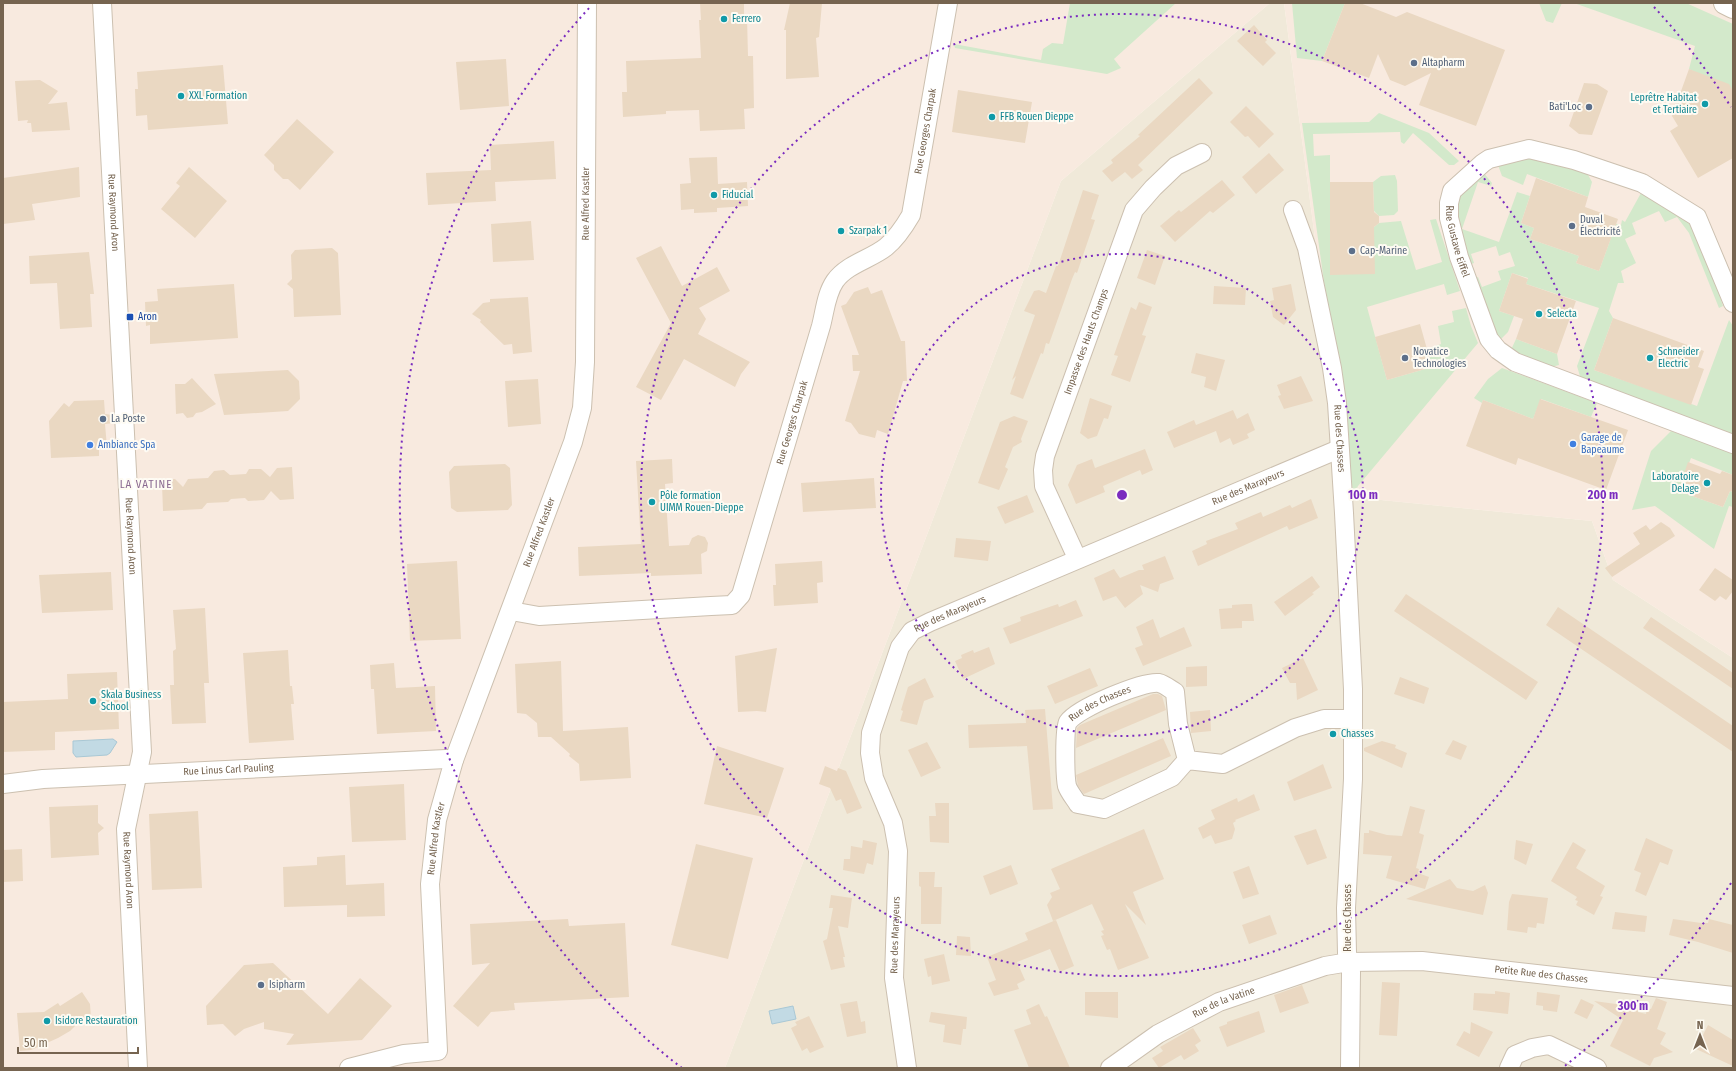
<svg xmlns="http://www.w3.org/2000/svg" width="1736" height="1071" font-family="'Fira Sans Condensed',sans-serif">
<rect width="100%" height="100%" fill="#fcf8ed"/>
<path fill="#f0e9d9" d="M1270 3H1284L1332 368 1361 498 1592 521 1613 580 1733 658V1068H725L1061 181Z"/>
<path fill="#f8eadf" d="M3 3H1270L1061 181 725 1068H3Z
M1284 3H1733V658L1613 580 1592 521 1361 498 1332 368Z"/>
<path fill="#d3e9cb" d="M1070 3H1176L1114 59 1121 68 1107 74 955 48 954 44 1041 60 1043 49 1052 43 1063 44Z
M1292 3H1345L1322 61 1297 58Z
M1539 3H1562L1553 23 1546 21Z
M1574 3H1686L1733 24V91L1689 69 1695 46Z
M1379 113 1429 133 1459 161 1454 165H1449L1413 133 1404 144 1401 142 1400 132 1313 134 1314 156 1330 155V274H1374V227L1379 223 1401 221 1416 270 1442 262 1430 220 1436 219 1460 291 1447 295 1444 284 1367 307 1387 380 1432 367 1427 349 1441 344 1438 326 1454 322 1452 311 1466 308 1471 326 1478 343 1353 492 1302 123 1369 122Z
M1535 156 1587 173 1592 182 1588 197 1527 174 1523 185 1502 176 1498 165Z
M1483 172 1492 183 1491 186 1478 182 1462 229 1499 242 1517 192 1530 196 1521 223 1534 228 1530 239 1579 256 1576 263 1599 271 1616 224 1621 225 1622 220 1625 222 1641 193C1655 198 1673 202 1683 213 1701 232 1715 281 1723 306L1719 308 1689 233 1677 217 1665 222 1659 211 1632 223 1636 234 1625 239 1636 263 1621 271 1624 283H1618L1609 311 1613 318 1594 370 1697 406 1729 320 1733 326V435L1581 380 1577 366 1599 308 1526 284 1528 278 1512 273 1499 311 1514 316 1508 332 1499 341 1475 278 1478 277 1482 287 1501 280 1498 271 1515 266 1510 252 1499 256 1496 246 1471 254 1474 263 1469 265 1453 206 1457 196Z
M1395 175 1397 181 1398 211 1394 215 1379 216 1374 211 1373 182 1381 176Z
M1516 339 1557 354 1559 365 1551 367 1510 352Z
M1502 368 1597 403 1591 417 1541 399 1533 419 1483 400 1482 403 1474 398 1488 379Z
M1671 431 1733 453V475L1691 458 1678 491 1723 507 1730 491 1733 492V507L1729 506 1714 549 1655 506 1632 510 1651 451Z"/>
<path fill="#c2dae4" stroke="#a9c8d5" d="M113 739 117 742 110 753 107 755 76 757 73 753V741Z
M793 1006 796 1019 772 1024 769 1011Z"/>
<path fill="#ead8c2" d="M700 3H744V18H747L748 56H753L754 108 744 109 745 129 700 131 699 110 666 111V114L623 117 622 92H627L626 61 701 58 699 20H701Z
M790 3H822L819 37 816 38 819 77 786 79V30H784Z
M1345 3H1360L1396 17 1407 12 1505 50 1476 126 1419 105 1431 73 1405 86 1390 80 1378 54 1369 78 1322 61Z
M1254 25 1267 40 1265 42 1276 53 1263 66 1237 41Z
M506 59 509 106 460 110 456 62Z
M223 65 228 124 148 130 147 115 136 116 135 89H138L137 72Z
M1689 69 1729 84 1733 91V158L1698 178 1670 131 1678 126 1672 116Z
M1199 78 1213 93 1138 165 1143 170 1132 179 1125 172 1112 182 1102 171 1113 163 1111 160 1140 136 1138 135Z
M40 80 58 91 48 104 67 102 70 130 32 132 31 123H27L28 120 18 121 15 81Z
M1584 83 1597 84 1608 91 1592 135 1579 134 1569 126Z
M958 90 1032 102 1025 143 952 132Z
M1246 106 1274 134 1259 148 1248 136 1245 137 1230 122Z
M297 119 334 152 300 190 288 179H283L274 170V165L264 155Z
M554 141 556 179 495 182 496 201 428 205 426 173 491 170 490 145Z
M1269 153 1284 170 1256 194 1242 177Z
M717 157 718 184 747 182 748 206 717 208V212L694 213V209L681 210 680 184 691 183 689 158Z
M79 167 80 197 32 204 35 220 3 224V178Z
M189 167 227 201 195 238 161 209 180 186 176 183Z
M1536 178 1588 197 1585 207 1618 219 1599 271 1576 263 1579 256 1530 239 1534 228 1521 223Z
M1222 180 1235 195 1213 213 1210 211 1175 242 1160 226 1179 210 1181 212Z
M1330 182H1373L1374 212 1379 216V223L1374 227 1375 274 1330 275Z
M1083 190 1099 195 1091 219 1095 220 1077 273 1075 272 1072 279 1049 344 1046 343 1043 354 1041 353 1023 399 1010 394 1016 376 1012 380 1035 315 1024 311 1034 291 1039 290 1046 293 1056 266H1058Z
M531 221 534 260 493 262 491 224Z
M661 246 682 286 717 267 730 291 699 308 706 319 698 334 750 362 741 374 735 387 684 359 661 400 636 387 671 323 636 258Z
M332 248 338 253 341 315 294 317 293 289 287 284 292 279 291 255 295 250Z
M1147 250 1165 256 1155 285 1137 278Z
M89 252 94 294H90L92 327 60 329 57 283 30 284 29 256Z
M1512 273 1528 279 1526 284 1576 301 1557 354 1516 339 1523 319 1499 311Z
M234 284 238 338 150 344V325L146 326 145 302 158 301 157 289Z
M1291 284 1296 310 1284 325 1273 317 1270 301 1274 300 1272 288Z
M1214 286 1246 288 1245 305 1213 304Z
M868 287 871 294 882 290 901 341H905L907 381H903L888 434 877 430 875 438 859 434 851 423 845 421 860 371H853L852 355H859L841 306 846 304 854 292Z
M528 297 532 352 513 354 512 344 504 345 480 322 481 320 472 314 483 303 490 302V299Z
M1139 302 1152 307 1142 335 1146 336 1130 382 1111 375 1118 356 1114 355 1131 307 1136 310Z
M1613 318 1704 351 1698 367 1704 369 1691 405 1594 370Z
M1420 324 1432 367 1387 380 1375 337Z
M1196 353 1225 360 1216 391 1204 387 1206 377 1191 373Z
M288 370 299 381 300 399 288 411 224 415 214 374Z
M1301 376 1313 401 1284 409 1278 396 1281 395 1277 385Z
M192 378 216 404 202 412 196 413 193 417 187 418 183 413 176 414 175 384H185Z
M538 379 541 424 508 427 505 381Z
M1090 398 1112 406 1108 419 1104 418 1097 436 1088 439 1080 433Z
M1540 399 1628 430 1606 490 1518 458 1516 465 1466 446 1483 400 1533 419Z
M104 400 105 414 113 415 114 423 105 424 107 447H99V456L51 458 49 421 64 403 69 407 74 401Z
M1233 410 1237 419 1248 413 1255 430 1247 434 1249 438 1233 445 1230 438 1220 443 1216 431 1174 448 1167 432 1194 420 1196 425Z
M1014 416 1028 421 1021 439 1022 442 1013 447 1005 467 1008 469 999 490 978 483 1000 422Z
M1145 449 1153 470 1142 475 1140 470 1103 486 1105 492 1076 504 1068 485 1077 465 1092 459 1095 468Z
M672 459 673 483 665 484 669 546 689 545 692 538 698 535 705 537 708 543 707 551 701 554 702 574 651 576V573L579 576 578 547 641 544 636 461Z
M1688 462 1720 474 1722 471 1733 475V492L1730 491 1723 507 1678 491Z
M505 464 510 468 512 505 508 510 457 512 451 508 449 472 454 466Z
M292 467 294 499 280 500 271 491 264 500 248 501 245 498 231 499 228 502 207 503 202 509 163 511 162 484 165 480 175 479 183 487 188 479 208 478 214 471 224 470 230 475 246 474 249 469H261L270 477 277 468Z
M874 478 876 508 803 512 801 483Z
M1027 495 1034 512 1005 524 997 507Z
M1311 499 1318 518 1289 530 1287 526 1198 566 1192 551 1207 544 1206 541 1238 529 1235 523 1261 512 1263 517 1290 505 1292 508Z
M1661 522 1670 528 1675 536 1612 577 1605 568 1640 544 1633 533 1646 525 1650 530Z
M956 538 991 541 988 561 954 557Z
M1165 556 1174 579 1160 584 1158 592 1140 585 1143 594 1125 608 1116 596 1103 601 1094 578 1114 569 1120 578 1139 570H1144L1142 565Z
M457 561 461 639 410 641 407 564Z
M822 561 823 582 817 583 818 603 774 606 773 585H776L775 564Z
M1715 568 1733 580V591L1726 600 1720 596 1715 601 1699 590Z
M111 572 113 610 42 613 39 575Z
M1312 576 1320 587 1312 593 1314 594 1285 616 1274 602Z
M1406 594 1538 682 1526 700 1394 611Z
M1076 600 1083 616 1010 644 1003 628 1021 621 1020 617 1058 604 1059 607Z
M1246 604H1252L1254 621H1242V628L1221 629 1219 609 1232 608V605Z
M1558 607 1733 726V752L1546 625Z
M205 608 209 683H204L206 723 172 724 170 685H174L173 651 176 649 173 610Z
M1651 617 1733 673V689L1643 628Z
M1153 619 1160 638 1184 627 1192 646 1143 666 1135 648 1143 645 1136 627Z
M989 647 995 664 963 679 955 661 962 658 961 655 973 650 974 653Z
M777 648 766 712 757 711 738 712 735 656Z
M288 650 290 686H292L294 704H291L294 740 249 743 243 653Z
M1303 658 1318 690 1297 700 1296 683H1290L1282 668Z
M561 661 563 731 628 727 631 778 580 781 579 764 569 756 570 754 551 737H538L537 723 526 714 517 713 515 664Z
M394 663 396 688 435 686 436 731 377 734 374 689H371L370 665Z
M1207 666V686L1186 687V667Z
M1090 668 1098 686 1055 704 1047 686Z
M117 672 119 729 55 732V750L3 752V702L68 699 67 674Z
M1400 677 1429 688 1424 704 1394 694Z
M925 678 934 697 924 701 917 725 900 721 903 711 901 710 908 687Z
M1153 694H1158L1162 696 1166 710 1076 748 1077 728 1080 725Z
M1045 709 1053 809 1033 810 1027 746 969 748 968 725 1026 723 1025 710Z
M1210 710 1211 731 1191 733 1190 712Z
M1163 738 1171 756 1084 794 1078 786 1076 775Z
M1453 740 1467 746 1461 760 1445 754Z
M1382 741 1396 745 1395 748 1407 753 1402 768 1364 751V748Z
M927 742 941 768 921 777 908 750Z
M717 746 784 768 767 818 704 804Z
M1323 764 1332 788 1294 801 1287 782Z
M825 766 837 771 838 768 846 771 862 808 847 814 841 799 836 801 830 788 819 784Z
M404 784 406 840 352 842 349 787Z
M1254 794 1260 810 1235 820 1236 821 1233 823 1235 829 1232 839 1215 844 1211 835 1203 839 1198 828 1215 819 1211 810 1237 798 1238 802Z
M935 803H949V843L930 842 929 816H936Z
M98 805V823L104 828 98 833 99 855 51 858 49 807Z
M1410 806 1425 810 1419 833 1424 835 1416 868 1419 869 1418 873 1429 877 1425 889 1386 878 1392 856 1363 854 1364 833H1369V830L1387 835 1402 836Z
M198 811 202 888 152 890 149 814Z
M1144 829 1164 879 1133 892 1146 925 1125 904 1149 958 1118 970 1110 949 1107 950 1101 936 1104 935 1101 931 1104 930 1092 904 1053 921 1047 905 1052 897 1050 893 1060 889 1051 869Z
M1316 829 1327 858 1307 865 1294 836Z
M1646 838 1673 850 1668 865 1660 862 1646 896 1635 891 1641 873 1634 870Z
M863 840 877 843 873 865 867 863 864 874 843 870 844 859H850L851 846 862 848Z
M1516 840 1533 844 1526 865 1514 859Z
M1573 842 1586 850 1576 868 1605 886 1600 896 1603 897 1594 915 1576 905 1578 901 1575 900 1577 897 1551 881Z
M696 844 753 858 728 959 671 945Z
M22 849 23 881 3 882V850Z
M345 855 346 885 384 883 385 916 347 917V905L284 907 283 867 317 865V857Z
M1011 865 1018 884 990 895 983 876Z
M1249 866 1259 894 1243 899 1233 872Z
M919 872H935L934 887H942L941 924H921V887L919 886Z
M1450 879 1457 888 1473 891 1485 885 1488 893 1483 915 1406 899Z
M1512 894 1548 898 1544 924 1537 923 1536 928 1528 927 1527 933 1507 930 1509 902Z
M831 895 852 898 848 928 838 926 845 957H843L845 967 831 970 823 941 827 939 833 908H829Z
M1615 912 1647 916 1645 932 1612 929Z
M1270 915 1277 934 1249 944 1242 925Z
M568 919 569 926 625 923 629 997 514 1003 515 1010 491 1012 478 1027 453 1006 490 963 472 965 470 924Z
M1673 919 1701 923H1708L1709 919 1733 925V953L1698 942 1669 935Z
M1056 920 1074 966 1060 972 1050 949 1017 962 1025 980 1017 984 1019 989 994 996 988 983 996 980 987 957 1028 940 1025 933Z
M957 936 970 937 971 956 956 955Z
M944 954 950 981 932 985 931 976 928 977 924 959Z
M273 963 328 1014 360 978 392 1006 362 1040 286 1045 294 1034 264 1029V1022L244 1029 235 1036 223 1024 207 1025 206 1006 244 965Z
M1382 982 1400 983 1397 1036 1379 1035Z
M1302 985 1309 1003 1280 1013 1274 995Z
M1495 991 1510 993 1508 1014 1473 1010 1474 993 1495 994Z
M82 992 90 1004 91 1018 82 1019 70 1031 58 1038 31 1050 20 1051 17 1013 44 1012 58 1003 60 1006Z
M1085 992H1118V1018L1085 1015Z
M1537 992 1560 995 1557 1012 1543 1010V1006L1536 1005Z
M1656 998 1667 1002 1657 1029 1666 1033 1660 1044 1673 1052 1654 1058 1650 1066 1610 1046 1623 1020 1594 1001 1638 1007V1012L1646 1014 1647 1008 1651 1009Z
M1581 999 1594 1005 1587 1019 1574 1013Z
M857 1001 861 1022 865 1021 866 1033 847 1037 840 1004Z
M1039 1004 1045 1017 1047 1016 1070 1068H1029L1014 1030 1031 1024 1026 1010Z
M1259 1011 1265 1032 1227 1047 1219 1027 1227 1024V1022Z
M931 1012 967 1017 966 1029H963L961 1045 943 1042 945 1025 929 1022Z
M809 1016 824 1047 810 1053 807 1048 802 1051 791 1028 797 1025 795 1022Z
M1471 1022 1493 1032 1479 1057 1456 1045 1464 1031 1470 1034Z
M1708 1025 1733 1040V1066L1696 1049Z
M1193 1028 1201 1041 1195 1045 1199 1051 1184 1060 1181 1055 1159 1068 1152 1058 1163 1051 1160 1047Z"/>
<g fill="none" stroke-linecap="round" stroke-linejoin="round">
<defs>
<g id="minor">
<path id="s1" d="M102 3 142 752 126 829 138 1068"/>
<path id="s2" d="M1293 210 1307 248 1332 368 1337 403 1344 513 1353 689V779L1346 908 1347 953 1351 972 1350 1068"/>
<path id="s3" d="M1733 303 1697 217 1642 183 1574 160 1529 149 1489 159 1483 163 1452 191 1449 203V218L1459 257 1489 339 1498 350 1515 362 1733 444"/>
<path id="s4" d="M1077 558 1044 486 1043 470 1045 456 1134 210 1153 188 1176 166 1202 153"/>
<path id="s5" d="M511 611 539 616 711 606 732 605 741 595 821 326C825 311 826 294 835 281 847 264 871 259 886 247 897 238 904 227 911 215L948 3"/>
<path id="s6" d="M1187 760 1172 777 1104 809 1078 804C1075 799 1069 792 1067 786 1065 777 1064 729 1068 722 1078 708 1142 681 1159 683 1164 684 1170 689 1175 692L1178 724 1187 760 1223 764 1295 728 1324 719H1353"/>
<path id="s7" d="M3 784 43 779 446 759 454 760"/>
<path id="s8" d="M349 1068 404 1054 438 1051 430 884 437 820 454 760 573 442 582 408 585 362 587 3"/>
<path id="s9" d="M907 1068 894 978 898 851 893 823 874 778 870 753 871 733 900 647 912 631 930 622 1339 449"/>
<path id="s10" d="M1110 1068 1158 1034 1219 1002 1325 966 1349 962 1422 961 1733 996"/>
<path d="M1509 1068 1515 1055 1532 1048 1549 1045 1597 1068"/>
</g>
<path id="secondary" d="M1725 3 1733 7"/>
</defs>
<use href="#minor" stroke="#ccc0b0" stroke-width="20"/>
<use href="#secondary" stroke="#ccbfac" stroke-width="24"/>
<use href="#minor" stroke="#fff" stroke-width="18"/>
<use href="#secondary" stroke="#fff" stroke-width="22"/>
</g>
<g fill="none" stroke="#7b2cbf" stroke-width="2" stroke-dasharray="2 4">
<circle cx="1122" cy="495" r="241"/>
<circle cx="1122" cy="495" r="481"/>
<path d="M1731 883A722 722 0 0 1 1562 1068M682 1068A722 722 0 0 1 590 7M1654 7A722 722 0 0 1 1731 107"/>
</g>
<g fill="#0f9aa8" stroke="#fefbf3" stroke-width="1.5">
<circle cx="724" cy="19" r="4"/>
<circle cx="181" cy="96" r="4"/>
<circle cx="1705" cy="104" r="4"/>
<circle cx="992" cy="117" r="4"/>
<circle cx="714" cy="195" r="4"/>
<circle cx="841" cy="231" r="4"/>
<circle cx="1539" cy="314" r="4"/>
<circle cx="1650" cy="358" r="4"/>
<circle cx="1707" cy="483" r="4"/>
<circle cx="652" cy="502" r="4"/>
<circle cx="93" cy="701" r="4"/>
<circle cx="1333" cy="734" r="4"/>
<circle cx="47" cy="1021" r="4"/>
</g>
<g fill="#5c6f8a" stroke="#fefbf3" stroke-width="1.5">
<circle cx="1414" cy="63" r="4"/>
<circle cx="1589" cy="107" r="4"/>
<circle cx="1572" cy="226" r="4"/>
<circle cx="1352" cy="251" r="4"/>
<circle cx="1405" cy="358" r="4"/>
<circle cx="103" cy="419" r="4"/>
<circle cx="261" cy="985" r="4"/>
</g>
<rect fill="#1a4fb4" stroke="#fefbf3" stroke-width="1.5" x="126" y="313" width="8" height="8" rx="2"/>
<g fill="#3f7fe0" stroke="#fefbf3" stroke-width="1.5">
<circle cx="1573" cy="444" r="4"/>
<circle cx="90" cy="445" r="4"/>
</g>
<g text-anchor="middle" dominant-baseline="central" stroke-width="4" stroke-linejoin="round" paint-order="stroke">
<g font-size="10" fill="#0d838f" stroke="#fefbf3" text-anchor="start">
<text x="732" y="19">Ferrero</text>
<text x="189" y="96">XXL Formation</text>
<text x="1697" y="98" text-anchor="end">Leprêtre Habitat<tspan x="1697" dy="12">et Tertiaire</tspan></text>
<text x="1000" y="117">FFB Rouen Dieppe</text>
<text x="722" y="195">Fiducial</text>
<text x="849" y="231">Szarpak 1</text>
<text x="1547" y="314">Selecta</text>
<text x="1658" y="352">Schneider<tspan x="1658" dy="12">Electric</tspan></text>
<text x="1699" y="477" text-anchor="end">Laboratoire<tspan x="1699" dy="12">Delage</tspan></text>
<text x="660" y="496">Pôle formation<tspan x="660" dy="12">UIMM Rouen-Dieppe</tspan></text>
<text x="101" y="695">Skala Business<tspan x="101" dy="12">School</tspan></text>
<text x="1341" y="734">Chasses</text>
<text x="55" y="1021">Isidore Restauration</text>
</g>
<g font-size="10" fill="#4e5e75" stroke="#fefbf3" text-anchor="start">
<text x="1422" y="63">Altapharm</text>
<text x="1581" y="107" text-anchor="end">Bati'Loc</text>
<text x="1580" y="220">Duval<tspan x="1580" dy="12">Électricité</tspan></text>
<text x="1360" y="251">Cap-Marine</text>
<text x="1413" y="352">Novatice<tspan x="1413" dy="12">Technologies</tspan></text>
<text x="111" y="419">La Poste</text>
<text x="269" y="985">Isipharm</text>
</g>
<g font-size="10" fill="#766450" stroke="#fefbf3">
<text stroke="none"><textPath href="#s5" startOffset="751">Rue Georges Charpak</textPath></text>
<text stroke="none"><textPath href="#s8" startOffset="964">Rue Alfred Kastler</textPath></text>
<text stroke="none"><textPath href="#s1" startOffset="210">Rue Raymond Aron</textPath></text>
<text stroke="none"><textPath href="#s3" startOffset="418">Rue Gustave Eiffel</textPath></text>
<text stroke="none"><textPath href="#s4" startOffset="231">Impasse des Hauts Champs</textPath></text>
<text stroke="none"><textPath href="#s5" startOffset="415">Rue Georges Charpak</textPath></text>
<text stroke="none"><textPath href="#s2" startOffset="234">Rue des Chasses</textPath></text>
<text stroke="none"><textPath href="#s9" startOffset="817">Rue des Marayeurs</textPath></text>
<text stroke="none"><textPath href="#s8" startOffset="628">Rue Alfred Kastler</textPath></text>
<text stroke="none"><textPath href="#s1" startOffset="534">Rue Raymond Aron</textPath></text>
<text stroke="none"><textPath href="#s9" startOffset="493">Rue des Marayeurs</textPath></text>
<text stroke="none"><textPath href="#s6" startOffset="247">Rue des Chasses</textPath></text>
<text stroke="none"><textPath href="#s7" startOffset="226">Rue Linus Carl Pauling</textPath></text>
<text stroke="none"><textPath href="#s8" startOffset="304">Rue Alfred Kastler</textPath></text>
<text stroke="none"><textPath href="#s1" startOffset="870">Rue Raymond Aron</textPath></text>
<text transform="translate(1348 918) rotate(-90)">Rue des Chasses</text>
<text stroke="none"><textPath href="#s9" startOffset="134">Rue des Marayeurs</textPath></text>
<text stroke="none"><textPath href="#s10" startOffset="457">Petite Rue des Chasses</textPath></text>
<text stroke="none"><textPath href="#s10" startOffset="132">Rue de la Vatine</textPath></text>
</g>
<g font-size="10" fill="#164399" stroke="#fefbf3" text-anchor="start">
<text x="138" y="317">Aron</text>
</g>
<g font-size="10" fill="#366cbe" stroke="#fefbf3" text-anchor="start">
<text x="1581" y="438">Garage de<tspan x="1581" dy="12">Bapeaume</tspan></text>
<text x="98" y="445">Ambiance Spa</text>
</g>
<g font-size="11" letter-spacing="1" fill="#8a6991" stroke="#fefbf3">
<text x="146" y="484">LA VATINE</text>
</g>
</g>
<circle cx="1122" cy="495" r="6" fill="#7b2cbf" stroke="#fefbf3" stroke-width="2"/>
<g font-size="12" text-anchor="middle" font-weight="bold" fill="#7b2cbf" stroke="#fefbf3" stroke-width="4" stroke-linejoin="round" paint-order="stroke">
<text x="1363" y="499">100 m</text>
<text x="1603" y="499">200 m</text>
<text x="1633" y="1010">300 m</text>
</g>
<rect width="1736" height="1071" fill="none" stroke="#766450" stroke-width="8"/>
<g transform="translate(1700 1035)" stroke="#fefbf3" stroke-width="3" paint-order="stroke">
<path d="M0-3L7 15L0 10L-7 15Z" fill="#766450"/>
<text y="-6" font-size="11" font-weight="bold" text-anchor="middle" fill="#766450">N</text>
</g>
<path d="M18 1047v6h120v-6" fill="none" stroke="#766450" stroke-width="2"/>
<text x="24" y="1047" font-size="12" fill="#766450" stroke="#fefbf3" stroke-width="3" paint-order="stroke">50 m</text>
</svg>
